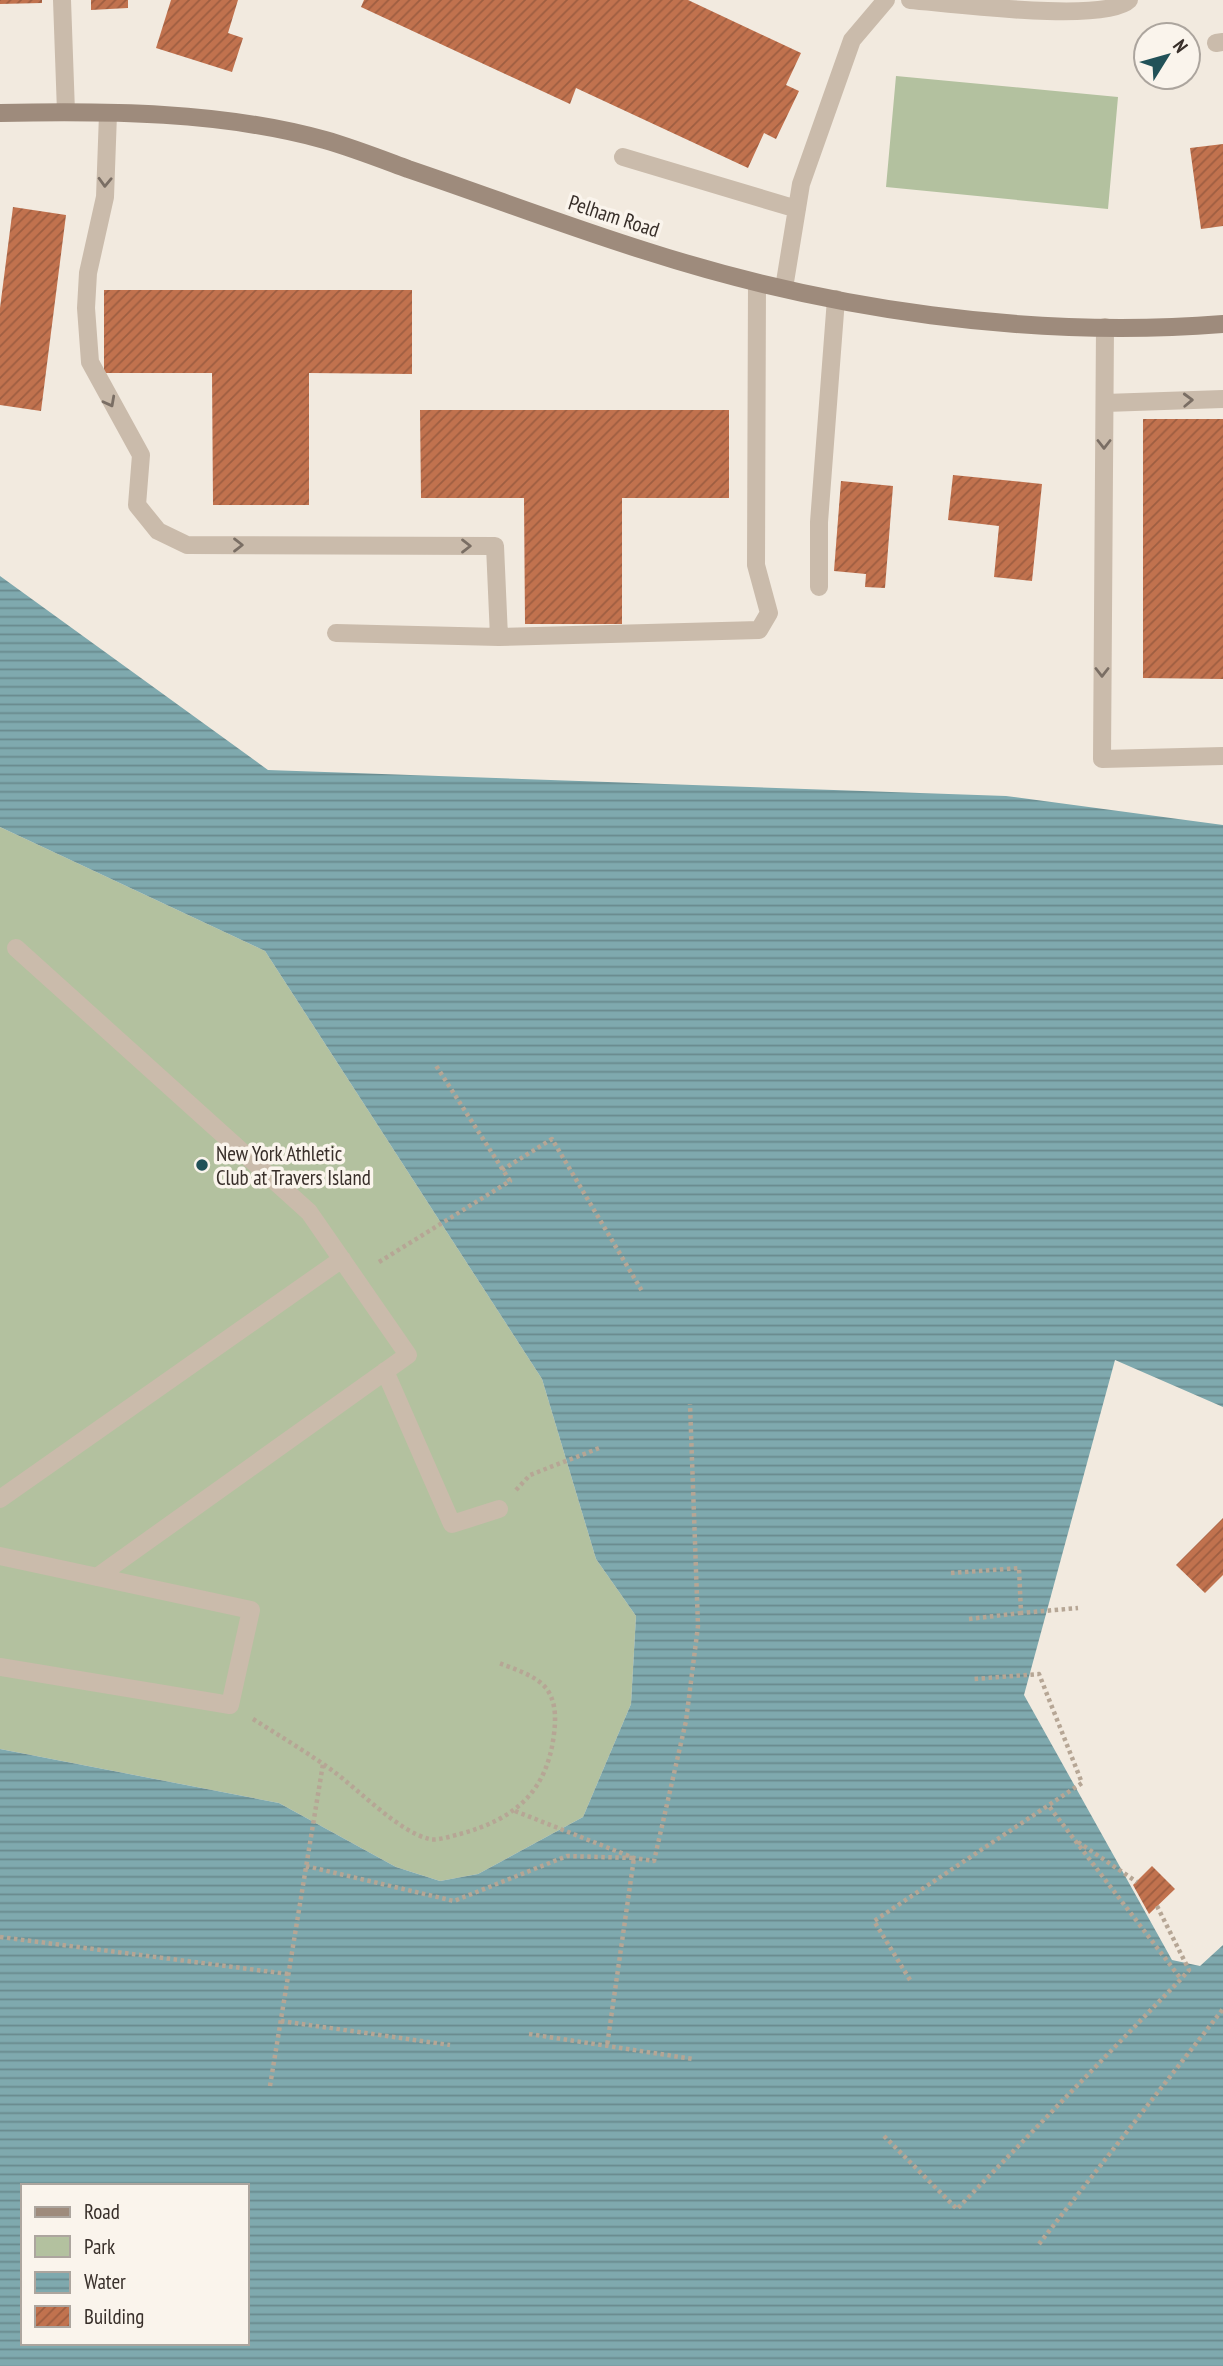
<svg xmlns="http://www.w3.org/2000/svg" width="1223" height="2366" font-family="'PT Sans Narrow',sans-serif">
<defs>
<pattern id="water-rules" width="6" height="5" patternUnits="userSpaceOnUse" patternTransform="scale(1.75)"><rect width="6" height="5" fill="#7fa9ae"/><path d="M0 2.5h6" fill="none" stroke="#698a8e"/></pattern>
<pattern id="building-hatch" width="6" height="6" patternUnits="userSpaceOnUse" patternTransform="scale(1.75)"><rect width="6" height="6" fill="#c1724e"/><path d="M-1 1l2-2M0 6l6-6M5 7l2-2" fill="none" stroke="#9e5e41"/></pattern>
</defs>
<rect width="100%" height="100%" fill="#f2eadf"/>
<path fill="#b3c19f" d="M896 76 1118 97 1108 209 886 187Z
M0 827 265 951 542 1379 596 1559 636 1616 631 1704 583 1817 478 1874 440 1881 396 1867 279 1803 0 1749Z"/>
<path fill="url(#water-rules)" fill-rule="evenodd" d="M0 576 268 770 1006 796 1223 825V1407L1115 1360 1024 1695 1172 1960 1200 1966 1223 1945V2366H0V1749L279 1803 396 1867 440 1881 478 1874 583 1817 631 1704 636 1616 596 1559 542 1379 265 951 0 827ZM23 2186H247V2343H23Z"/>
<path fill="url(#building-hatch)" d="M0 0H42V3L0 4Z
M91 0H128V8L91 10Z
M171 0H238L228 33 243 38 232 72 156 48Z
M364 0H688L801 53 786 85 799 91 776 139 764 133 748 168 576 88 570 104 361 7Z
M1223 144V226L1201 229 1190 148Z
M13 207 66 215 41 411 0 405V308Z
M104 290H412V374L309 373V505H213L212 373H104Z
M420 410H729V498H622V624H525L524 498H421Z
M1143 419H1223V679L1143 678Z
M953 475 1042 484 1032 581 994 577 999 526 948 520Z
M841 481 893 486 885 588 865 587 866 574 834 571Z
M1223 1518V1575L1205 1593 1176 1565Z
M1152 1866 1175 1889 1149 1914 1133 1885Z"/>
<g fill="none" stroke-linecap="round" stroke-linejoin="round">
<path stroke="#b6a695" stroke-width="4.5" stroke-dasharray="3.5 3.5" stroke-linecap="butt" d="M502 1170 552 1139 642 1291
M379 1262 510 1181 435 1064
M516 1490 530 1475 602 1447
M951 1573 1019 1568 1021 1613 1078 1608
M969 1619 1021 1613
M253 1719C280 1736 308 1753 333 1771 360 1791 398 1831 429 1839 438 1841 451 1836 460 1834 515 1819 547 1792 554 1734 556 1718 556 1701 546 1688 535 1675 514 1669 499 1663
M515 1811 634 1858 654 1861 686 1721 698 1626 690 1404
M1078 1842 1137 1882
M306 1866 454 1901 567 1856 634 1858 607 2046
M1157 1906 1189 1970 1181 1979
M0 1937 288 1974
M910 1980 874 1921 1082 1783 1039 1674 974 1679
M281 2021 450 2045
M529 2034 693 2059
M270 2086 323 1764
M884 2136 957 2209 1181 1979 1048 1805
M1039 2244 1223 2009"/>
<path stroke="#cabbab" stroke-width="18" d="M62 0 66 112
M910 0C949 3 1105 24 1129 0
M1216 43 1223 42
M108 114 105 197 88 273 86 308 90 362 141 455 137 505 158 531 187 545 495 546 499 637 759 630 769 613 756 565 757 283
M623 157 797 209
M784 288 801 184 852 40 886 0
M1105 327 1102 759 1223 756
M1105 403 1223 399
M819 587V522L836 299
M336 633 499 637
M16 948 309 1212 408 1355 97 1577
M385 1371 452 1524 499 1509
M0 1499 342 1259
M0 1556 251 1610 230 1705 0 1667"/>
<path stroke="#9e8b7c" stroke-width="18" d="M0 113C108 111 220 111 325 140 353 148 381 159 408 169 488 196 566 226 646 251 829 310 1031 339 1223 324"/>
</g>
<defs><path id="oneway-chevron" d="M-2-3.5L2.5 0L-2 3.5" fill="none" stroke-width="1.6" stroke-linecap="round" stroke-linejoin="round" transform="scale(1.75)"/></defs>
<g stroke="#7a6e64">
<use href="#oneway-chevron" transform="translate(105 182) rotate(92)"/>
<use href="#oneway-chevron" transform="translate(1188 400) rotate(-2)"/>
<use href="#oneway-chevron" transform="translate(110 402) rotate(62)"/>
<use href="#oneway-chevron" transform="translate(1104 444) rotate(90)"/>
<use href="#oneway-chevron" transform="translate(238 545)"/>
<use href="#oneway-chevron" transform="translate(466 546)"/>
<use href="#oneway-chevron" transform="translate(1102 672) rotate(90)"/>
</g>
<circle fill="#215158" stroke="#faf4ec" stroke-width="2.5" cx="202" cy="1165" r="7"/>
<g text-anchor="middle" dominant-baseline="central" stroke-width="7" stroke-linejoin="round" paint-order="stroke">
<g font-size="21" fill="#382f2a" stroke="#faf4ec">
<text transform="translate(614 216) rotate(18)">Pelham Road</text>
</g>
<g font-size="21" fill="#382f2a" stroke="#faf4ec" text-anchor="start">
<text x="216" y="1153">New York Athletic<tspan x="216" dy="24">Club at Travers Island</tspan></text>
</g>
</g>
<rect x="21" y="2184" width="228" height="161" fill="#faf4ec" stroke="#aca59e" stroke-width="2"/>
<rect x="35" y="2207" width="35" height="10" fill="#9e8b7c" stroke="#aca59e" stroke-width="2"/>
<text x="84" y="2219" font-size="21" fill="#382f2a">Road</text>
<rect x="35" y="2236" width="35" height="21" fill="#b3c19f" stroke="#aca59e" stroke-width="2"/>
<text x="84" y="2254" font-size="21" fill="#382f2a">Park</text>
<rect x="35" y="2272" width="35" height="21" fill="url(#water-rules)" stroke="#aca59e" stroke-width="2"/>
<text x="84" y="2289" font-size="21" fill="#382f2a">Water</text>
<rect x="35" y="2306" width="35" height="21" fill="url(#building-hatch)" stroke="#aca59e" stroke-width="2"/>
<text x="84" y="2324" font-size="21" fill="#382f2a">Building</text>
<g transform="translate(1167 56) rotate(53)"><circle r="33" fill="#faf4ec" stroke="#aca59e" stroke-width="2"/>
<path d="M0-5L12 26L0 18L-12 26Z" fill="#215158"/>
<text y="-10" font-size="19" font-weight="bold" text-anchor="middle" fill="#382f2a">N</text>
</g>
</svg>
